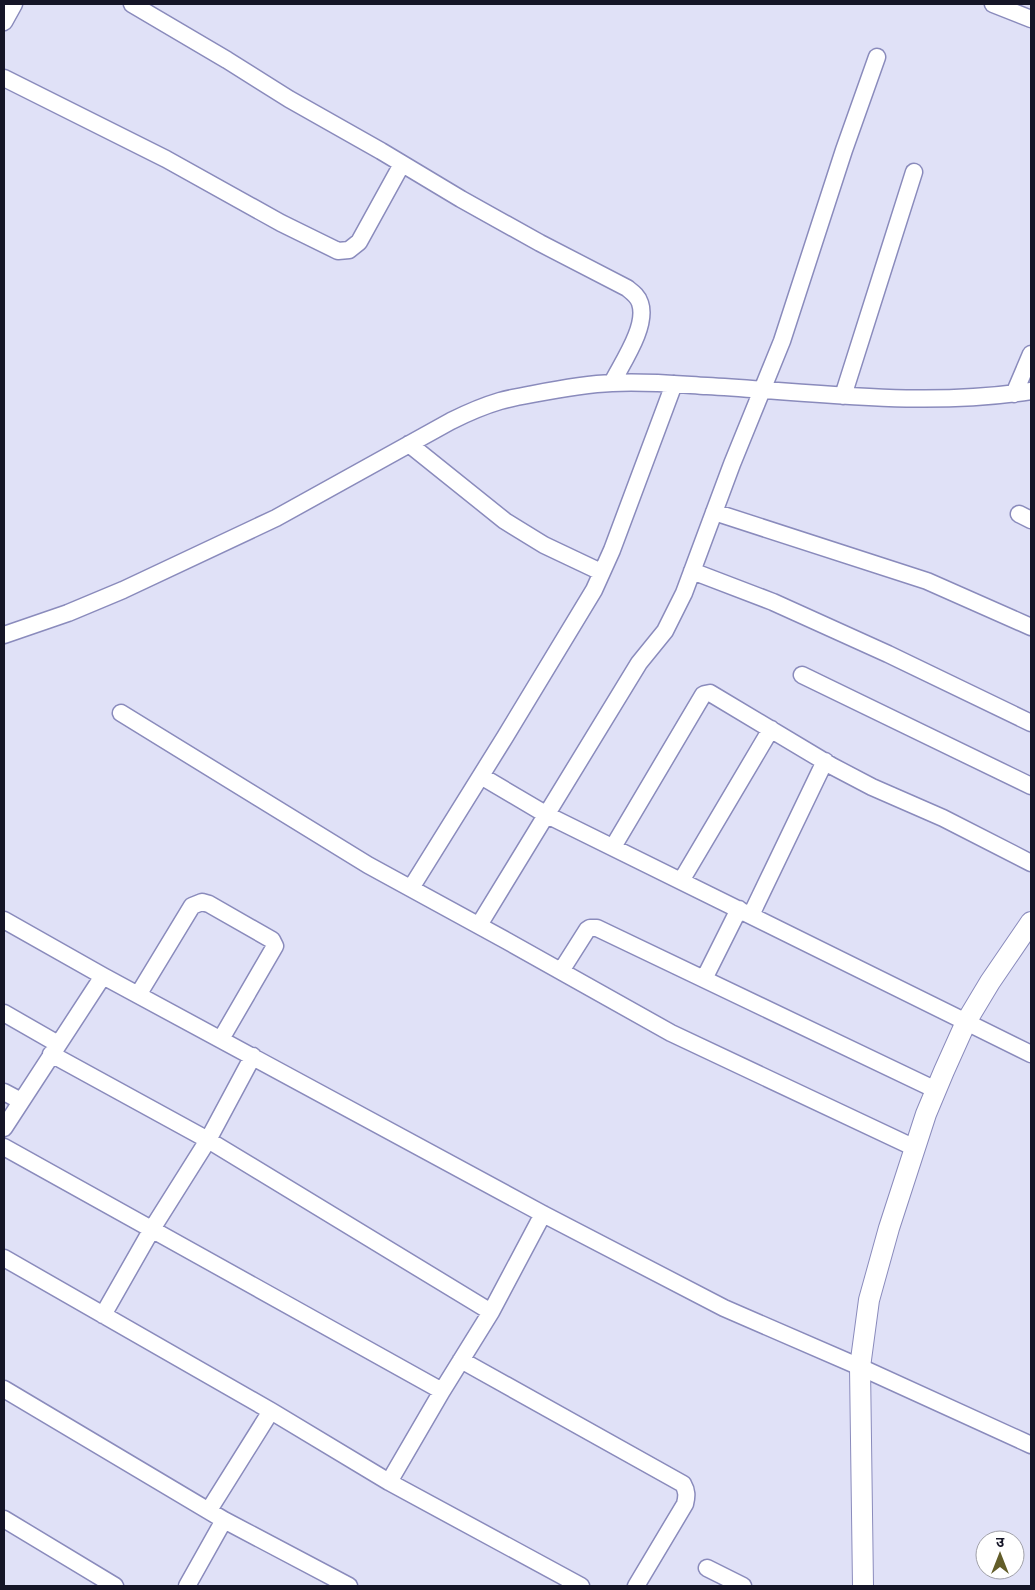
<svg xmlns="http://www.w3.org/2000/svg" width="1035" height="1590" font-family="Spectral,'Noto Sans Devanagari',serif">
<rect width="100%" height="100%" fill="#e0e1f7"/>
<g fill="none" stroke-linecap="round" stroke-linejoin="round">
<defs>
<path id="minor" d="M132 4 227 60 289 99 381 151 461 199 540 243 627 288C632 292 638 296 640 303 648 326 622 363 612 383
M993 4 1031 19
M4 22 14 4
M4 78 166 159 281 223 338 251 349 250 359 242 402 164
M1014 394 1031 354
M843 396 914 172
M409 444 505 521 544 545 601 572
M714 512 927 581 1031 627
M1019 514 1031 520
M692 571 773 602 888 654 1031 723
M4 635 68 613 123 590 276 518 451 421C467 413 483 406 500 401 511 398 522 396 533 394 559 389 586 384 612 383 643 381 675 384 707 386 814 392 924 408 1031 391
M802 675 1031 786
M121 713 368 865 507 941 671 1033 915 1148
M481 776 547 815 1031 1054
M613 847 703 695 705 694 710 693 832 766 872 787 943 818 1031 863
M681 881 771 729
M411 888 505 737 594 590 612 550 674 384
M751 915 825 761
M4 920 103 976 543 1214 724 1308 860 1367 1031 1445
M479 925 639 663 665 631 684 593 732 464 782 341 844 150 877 57
M561 971 587 930 590 928H597L936 1090
M704 979 739 909
M138 995 192 906 202 902 209 904 272 940 275 946 221 1039
M4 1013 58 1044
M51 1054 208 1140 491 1312
M4 1092 21 1101
M4 1128 103 976
M4 1147 442 1391
M4 1258 271 1411 389 1482 581 1586
M103 1315 152 1229 208 1140 253 1056
M461 1360 683 1484C687 1491 687 1496 685 1504L636 1586
M4 1389 224 1520 349 1586
M389 1482 442 1391 491 1312 543 1214
M209 1510 271 1411
M4 1519 115 1586
M707 1568 743 1586
M187 1586 224 1520"/>
<path id="tertiary" d="M863 1586 860 1367 869 1300 889 1228 926 1114 944 1071 966 1022 990 982 1031 922"/>
</defs>
<use href="#minor" stroke="#8a8bbc" stroke-width="19"/>
<use href="#tertiary" stroke="#8a8bbc" stroke-width="22"/>
<use href="#minor" stroke="#fff" stroke-width="16"/>
<use href="#tertiary" stroke="#fff" stroke-width="20"/>
</g>
<rect width="1035" height="1590" fill="none" stroke="#151527" stroke-width="10"/>
<g transform="translate(1000 1555)"><circle r="24" fill="#ffffff" stroke="#a1a1a9"/>
<path d="M0-4L9 19L0 12L-9 19Z" fill="#625d29"/>
<text y="-8" font-size="14" font-weight="bold" text-anchor="middle" fill="#151527">उ</text>
</g>
</svg>
